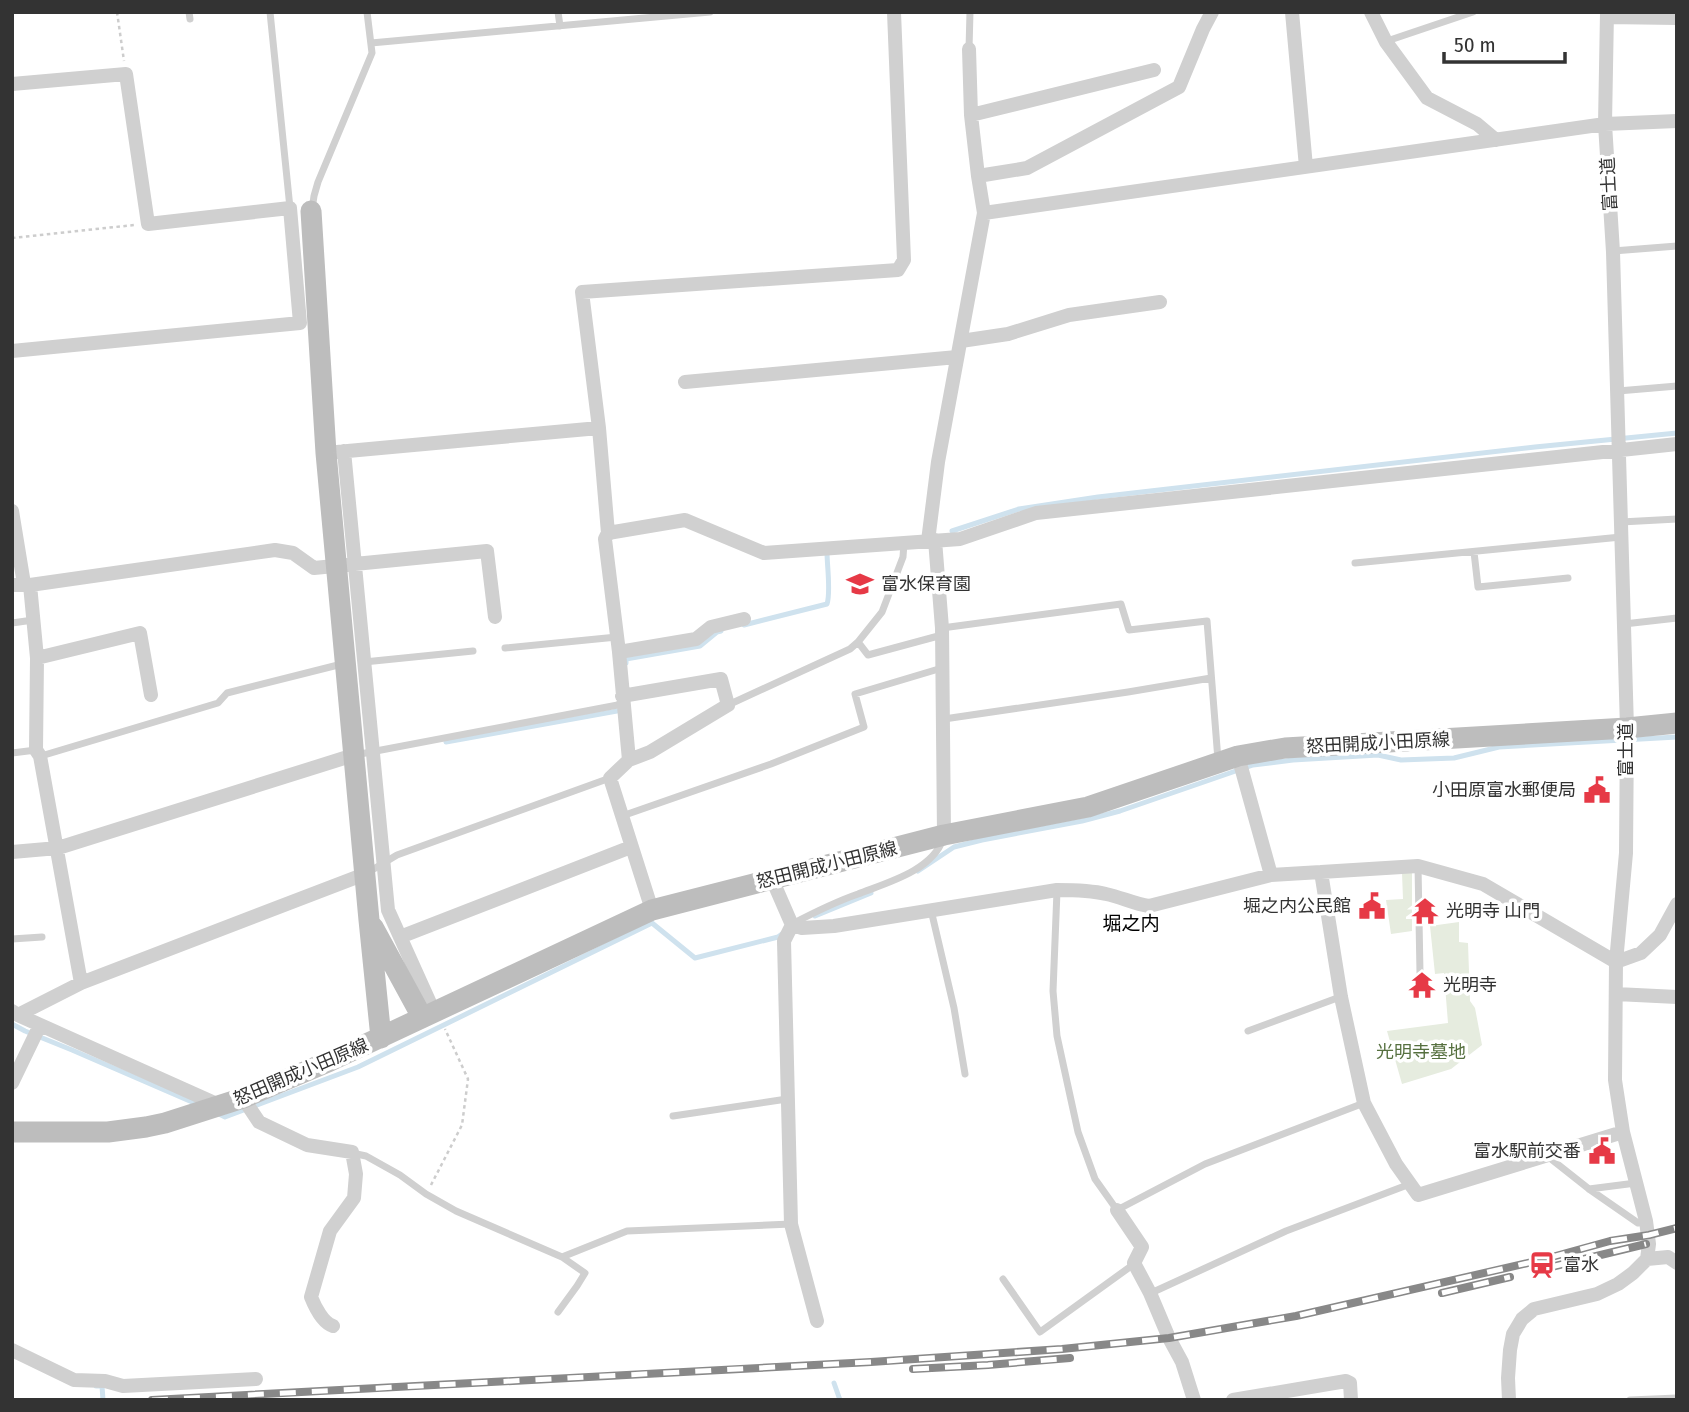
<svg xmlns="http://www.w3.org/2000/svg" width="1689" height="1412" font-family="'Fira Sans Condensed','Noto Sans JP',sans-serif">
<rect width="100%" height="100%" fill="#fff"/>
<path fill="#e6ecdf" d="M1402 873H1412V931L1391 934 1386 900 1403 899Z
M1459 922V942L1468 943 1470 1001 1475 1008 1482 1045 1451 1069 1402 1084 1387 1031 1448 1023 1444 973 1435 974 1430 926Z"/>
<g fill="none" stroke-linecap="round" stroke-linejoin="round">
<path stroke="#cfe2ee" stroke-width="5" d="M952 531 1019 509 1098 497 1535 447 1677 433
M744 625 827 604C831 592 827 566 827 552
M626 663V659L700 646 717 632 721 631
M446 742 617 711
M918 871 954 847 982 840 1082 821 1120 811 1253 765 1293 760 1378 755 1401 760 1454 758 1499 747 1677 737
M815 916 871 893
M12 1024 25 1031 72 1050 199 1105
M217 1113 225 1117 358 1067 652 923 695 958 778 937 782 934
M834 1383 840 1400
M96 1386H102L103 1400"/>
<path stroke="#cdcdcd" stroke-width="2.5" stroke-dasharray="3.5 3.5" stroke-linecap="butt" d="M117 12 124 61
M12 238 134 225
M431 1185 462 1125 468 1079 445 1029"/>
<path stroke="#d0d0d0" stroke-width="7" d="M189 12 190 19
M270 12 290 208
M558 12 560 26
M1387 41 1473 12
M371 43 710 12
M969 49 970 12
M312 210 314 196 318 182 372 53 367 12
M1613 251 1677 246
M1618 391 1677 386
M1621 522 1677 519
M1474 552 1478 587 1568 578
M1355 563 1621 537
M12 623 33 620
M1624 624 1677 618
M942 628 1121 604 1129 630 1207 621 1218 760
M858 642 868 655 942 635
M505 648 617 637
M364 662 473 651
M728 705 850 649 858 642 882 612 903 557 904 543
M944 719 1128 692 1211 678
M12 753 36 750
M355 755 623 704
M41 756 218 703 227 693 342 664
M622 816 771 764 864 727 855 694 942 668
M1418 866 1420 973
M367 873 397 855 610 778
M1057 891 1053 991 1057 1036 1078 1132 1095 1179 1117 1210 1205 1164 1364 1103
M931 910 954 1008 965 1074
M792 924C813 913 835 902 858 894 886 883 932 871 943 839
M12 939 42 937
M1248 1031 1340 997
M673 1116 787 1099
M352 1153 366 1156 400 1175 426 1194 456 1211 562 1257 585 1273 577 1286 558 1312
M1546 1155 1589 1189 1638 1223 1646 1221
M1589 1189 1636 1183
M562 1257 627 1231 791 1224
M1003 1279 1040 1332 1134 1264
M1151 1293 1286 1231 1410 1184
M1630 1400 1677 1398"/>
<path stroke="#d0d0d0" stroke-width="14" d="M1292 12 1306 167
M1371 12 1386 42 1427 98 1477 124 1496 140
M1607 17 1677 18
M969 49 971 115 978 176 984 213
M12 84 126 74 148 224 290 208 300 323 12 351
M971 115 1154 70
M978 176 1027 168 1179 87 1203 29 1212 12
M961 341 1008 334 1069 315 1160 302
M685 382 957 357
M599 428 582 292 898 270 904 260 894 12
M344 451 388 910 434 1012
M326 453 599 428 608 533 605 539 619 652 629 760 610 778 652 910
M12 511 24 584
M608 533 685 520 764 553 960 539 1036 513 1677 444
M935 540 942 628 944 835
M928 541 938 462 984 213 1605 124 1677 121
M12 585H30L275 550 293 553 314 568 487 551 495 617
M30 585 37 658 36 750 40 756 81 983
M619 652 696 639 711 627 744 619
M37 658 140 633 151 695
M622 696 721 679 728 705 650 752 629 760
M1238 756 1271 875 1321 872 1341 997 1364 1103 1396 1164 1418 1195 1623 1132
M12 852 58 848 354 755
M1321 872 1418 866 1483 884 1616 962 1641 953 1660 935 1677 904
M772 879 792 925 784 941 791 1224 817 1321
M792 925 802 928 834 926 1057 890C1073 890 1090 890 1106 894 1121 897 1134 904 1149 906L1271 875
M400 937 631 847
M1616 994 1677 997
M12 1011 18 1015 81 983 365 874
M18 1015 221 1106
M12 1083 40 1025
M243 1098 259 1122 307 1145 352 1152 356 1174 354 1198 330 1231 311 1297C315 1307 323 1323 333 1326
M1117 1210 1142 1247 1134 1263 1150 1293 1169 1338 1182 1362 1194 1400
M1647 1259 1668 1257 1677 1263
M12 1350 74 1380 105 1381 123 1386 256 1379
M1233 1400 1346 1381 1350 1383 1351 1400
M1509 1400 1508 1378 1510 1350 1513 1334 1522 1319 1534 1309 1597 1294 1618 1284 1633 1273 1647 1259 1649 1244 1646 1221 1623 1132 1615 1080 1616 962 1626 853 1627 728 1613 252 1605 124 1607 12"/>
<path stroke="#bdbdbd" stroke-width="21" d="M311 211 326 453 369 920 381 1038
M373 927 422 1017
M12 1132H108L146 1127 165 1123 243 1098 330 1061 652 910 944 835 1088 807 1238 756 1285 748 1627 728 1677 723"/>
<defs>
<path id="rail" d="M1551 1267 1646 1244
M1442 1293 1510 1277
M913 1369 988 1365 1070 1358
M152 1400 871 1362 1062 1349 1169 1338 1296 1316 1541 1260 1610 1241 1649 1235 1677 1228"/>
</defs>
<use href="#rail" stroke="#888" stroke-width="8"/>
<use href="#rail" stroke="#fff" stroke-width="5" stroke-dasharray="16" stroke-linecap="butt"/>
</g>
<defs>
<symbol id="school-bare" viewBox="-9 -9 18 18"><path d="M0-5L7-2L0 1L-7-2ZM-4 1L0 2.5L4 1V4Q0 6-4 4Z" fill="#e63946" stroke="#fff" stroke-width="2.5" paint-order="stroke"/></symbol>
<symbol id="civic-bare" viewBox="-9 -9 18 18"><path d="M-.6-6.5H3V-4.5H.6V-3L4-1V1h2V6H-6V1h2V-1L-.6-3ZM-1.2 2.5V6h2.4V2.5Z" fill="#e63946" stroke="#fff" stroke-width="2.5" paint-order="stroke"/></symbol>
<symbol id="temple-bare" viewBox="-9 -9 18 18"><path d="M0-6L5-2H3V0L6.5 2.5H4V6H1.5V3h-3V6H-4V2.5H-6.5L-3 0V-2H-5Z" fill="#e63946" stroke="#fff" stroke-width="2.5" paint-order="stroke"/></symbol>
<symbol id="station-bare" viewBox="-9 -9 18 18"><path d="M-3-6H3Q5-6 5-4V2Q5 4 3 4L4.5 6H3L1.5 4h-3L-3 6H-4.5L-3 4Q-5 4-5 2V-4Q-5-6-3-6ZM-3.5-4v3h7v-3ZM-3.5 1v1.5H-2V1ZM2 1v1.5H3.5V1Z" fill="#e63946" stroke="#fff" stroke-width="2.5" paint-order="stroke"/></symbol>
</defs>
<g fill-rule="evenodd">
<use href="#school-bare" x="841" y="565" width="38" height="38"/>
<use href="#civic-bare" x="1578" y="771" width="38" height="38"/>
<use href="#civic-bare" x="1353" y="887" width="38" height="38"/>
<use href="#temple-bare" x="1406" y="892" width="38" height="38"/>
<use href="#temple-bare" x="1403" y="966" width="38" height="38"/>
<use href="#civic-bare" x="1583" y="1132" width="38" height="38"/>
<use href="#station-bare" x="1523" y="1246" width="38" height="38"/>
</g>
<g text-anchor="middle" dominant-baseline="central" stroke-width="7" stroke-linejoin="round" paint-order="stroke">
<g font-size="18" fill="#333" stroke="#fff">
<text transform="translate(1609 184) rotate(-93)">富士道</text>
<text transform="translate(1378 743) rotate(-3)">怒田開成小田原線</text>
<text transform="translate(1626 750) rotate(-90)">富士道</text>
<text transform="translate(827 865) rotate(-14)">怒田開成小田原線</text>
<text transform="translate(301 1072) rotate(-23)">怒田開成小田原線</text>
</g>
<g font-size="18" fill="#333" stroke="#fff" text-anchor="start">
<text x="881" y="584">富水保育園</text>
<text x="1576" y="790" text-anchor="end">小田原富水郵便局</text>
<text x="1351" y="906" text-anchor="end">堀之内公民館</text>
<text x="1446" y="911">光明寺 山門</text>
<text x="1443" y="985">光明寺</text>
<text x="1581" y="1151" text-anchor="end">富水駅前交番</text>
<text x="1563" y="1265">富水</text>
</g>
<g font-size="18" fill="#56703f" stroke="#fff">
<text x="1421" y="1052">光明寺墓地</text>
</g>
<g font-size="19" fill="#000" stroke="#fff">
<text x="1131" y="923">堀之内</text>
</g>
</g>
<rect width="1689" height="1412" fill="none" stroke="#333333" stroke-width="28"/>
<path d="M1444 52v10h121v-10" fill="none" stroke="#333333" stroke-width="3.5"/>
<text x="1454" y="52" font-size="21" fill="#333333" stroke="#ffffff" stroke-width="5" paint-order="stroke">50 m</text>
</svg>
